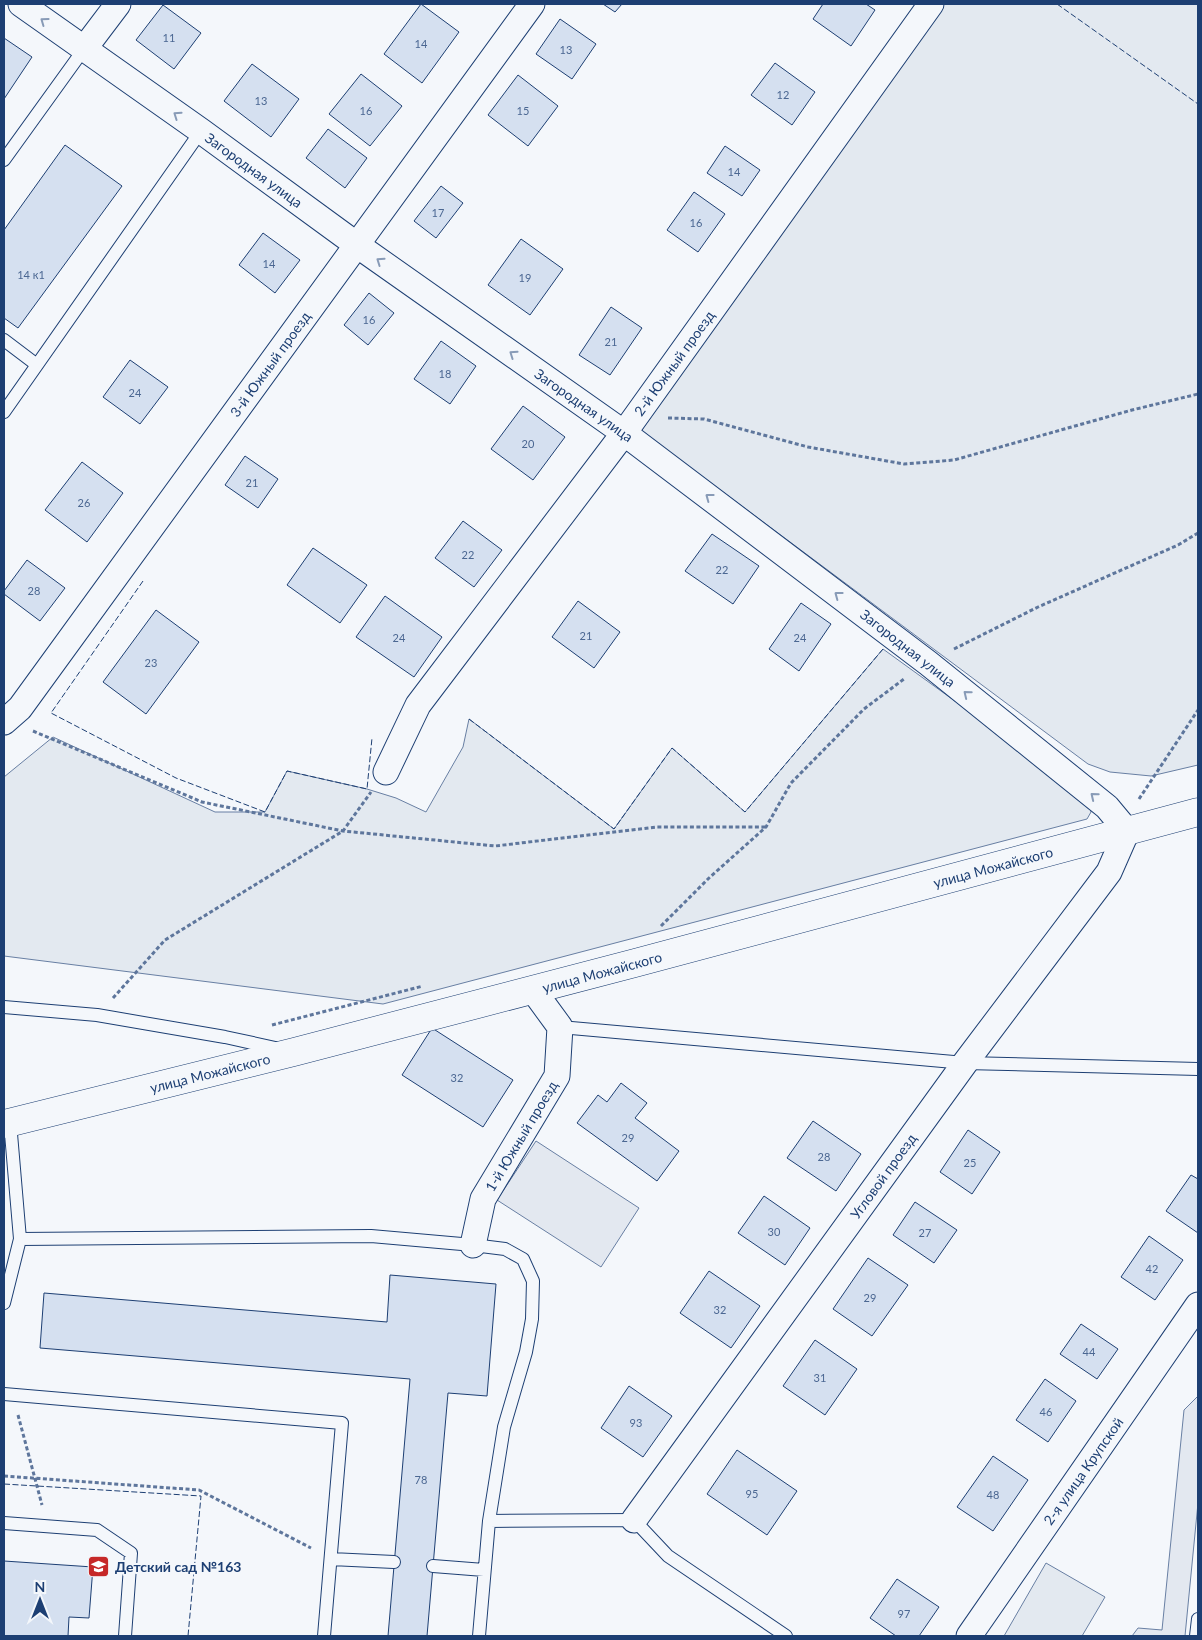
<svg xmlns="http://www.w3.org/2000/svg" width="1202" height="1640" font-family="Lato,sans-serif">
<rect width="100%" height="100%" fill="#f4f7fb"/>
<path fill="#e3e9f0" stroke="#687fa3" d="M943 4H1198V765L1151 776 1110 772 1088 764 641 431Z
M883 649 1075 788 1089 803 1091 812 1087 819 383 1004 4 956V777L53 737 215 812H265L287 771 367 789 396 798 426 812 463 747 469 719 614 829 672 748 745 812Z
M1046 1563 1105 1597 1082 1636H1004Z"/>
<path fill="#e3e8f0" stroke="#687fa3" d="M536 1141 639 1208 601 1267 497 1200Z
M1198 1396V1503L1185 1636H1132L1138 1628 1162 1630 1184 1410Z"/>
<path fill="#d5e0f0" stroke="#1d3f73" d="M421 4 459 32 422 83 384 54Z
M603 4H622L615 12Z
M823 4H866L875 10 851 46 813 19Z
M163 5 201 33 174 69 136 40Z
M560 19 596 44 572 79 536 54Z
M4 38 32 57 4 99Z
M775 63 815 92 792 125 751 95Z
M252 64 299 99 271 137 224 101Z
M361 74 402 106 370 146 329 114Z
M518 75 558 106 528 146 488 115Z
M328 129 367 158 345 188 306 158Z
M65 145 122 186 18 328 4 318V230Z
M725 146 760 170 742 196 707 173Z
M441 186 463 203 436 238 414 221Z
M694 192 725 214 698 252 667 230Z
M263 233 300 260 275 293 239 265Z
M521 239 563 269 530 315 488 285Z
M369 293 394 313 368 345 344 325Z
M611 307 642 328 610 375 579 355Z
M441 341 476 366 450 404 414 379Z
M130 360 168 387 140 424 103 397Z
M523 406 565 437 533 480 491 449Z
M245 456 278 479 258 508 225 485Z
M82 462 123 493 87 542 45 510Z
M463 521 502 550 474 587 435 558Z
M712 534 759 566 733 604 685 571Z
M313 548 367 585 340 623 287 585Z
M27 560 65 588 40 621 4 594V591Z
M385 596 442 637 414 677 356 637Z
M578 601 620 632 594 668 552 637Z
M801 603 831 624 799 671 769 649Z
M156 610 199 642 146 714 103 682Z
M432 1028 513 1080 483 1127 402 1075Z
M621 1083 647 1103 635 1118 679 1151 657 1181 577 1123 598 1095 607 1102Z
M813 1121 861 1154 836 1191 787 1158Z
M968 1130 1000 1152 972 1194 940 1172Z
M1191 1175 1198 1179V1233L1166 1211Z
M764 1196 810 1228 785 1265 738 1233Z
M915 1202 957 1230 934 1263 893 1235Z
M1149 1236 1183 1260 1155 1300 1121 1277Z
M868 1258 908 1285 872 1336 833 1309Z
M709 1271 760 1306 731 1348 680 1313Z
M390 1275 496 1284 487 1396 448 1393 427 1636H388L410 1379 40 1348 44 1293 387 1322Z
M1081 1324 1118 1349 1097 1379 1060 1354Z
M815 1340 857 1369 825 1415 783 1386Z
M1045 1379 1076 1401 1048 1442 1016 1420Z
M629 1386 672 1416 643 1457 601 1428Z
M737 1450 797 1491 767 1535 707 1494Z
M993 1456 1028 1480 993 1531 957 1507Z
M4 1561 93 1567 89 1618 69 1617 68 1636H4Z
M897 1579 939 1607 919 1636H896L870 1618Z"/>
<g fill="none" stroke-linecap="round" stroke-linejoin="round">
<defs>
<path id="lane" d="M4 160 84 49
M4 340 37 365
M4 412 201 131
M4 1007 97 1015 225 1037 280 1049
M560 1027 965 1063 1198 1069
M20 1239 371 1236 473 1245 505 1249 523 1259 533 1281 532 1319 526 1352 504 1427 489 1521 634 1520 668 1556 786 1636
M4 1303 20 1239 10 1122
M4 1394 342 1423 324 1636
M4 1523 97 1530 131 1553 125 1636
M331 1559 394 1562
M433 1566 484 1570
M479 1636 489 1521
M1196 1636 1198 1619"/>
<path id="street" d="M21 4 201 131 357 245 624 433 928 663 1107 807 1127 831 1109 872 965 1063 634 1520
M84 49 118 4
M4 722 20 708 532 4
M386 772 418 705 624 433 931 4
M473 1245 483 1199 557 1076 560 1027 533 990
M969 1636 1198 1305"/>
<path id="secondary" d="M4 1124 294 1052 635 963 1198 812"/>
</defs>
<use href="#lane" stroke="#1d3f73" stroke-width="14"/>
<use href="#street" stroke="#1d3f73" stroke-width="27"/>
<use href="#secondary" stroke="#1d3f73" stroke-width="29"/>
<path stroke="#5e769c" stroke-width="3" stroke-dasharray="4 2.5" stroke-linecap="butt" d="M668 418 704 419 808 447 904 464 954 460 1132 410 1198 394
M954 649 1038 607 1178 545 1198 533
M33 731 202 802 343 831 495 846 657 827H766
M1139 799 1198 710
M661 926 709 878 766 827 791 783 864 709 904 679
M113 998 165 940 343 831 371 792
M272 1025 423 986
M18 1415 42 1505
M4 1476 199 1490 311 1548"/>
<use href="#lane" stroke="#f4f7fb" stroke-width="12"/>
<use href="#street" stroke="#f4f7fb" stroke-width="25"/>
<use href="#secondary" stroke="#f4f7fb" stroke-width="28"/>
<path stroke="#1d3f73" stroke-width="1" stroke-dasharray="6 2.5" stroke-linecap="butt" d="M1057 4 1198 104
M143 581 51 713 176 778 265 812 287 771 367 789 372 738
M469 719 614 829 672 748 745 812 883 649
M4 1484 201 1496 188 1636"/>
</g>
<defs><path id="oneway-chevron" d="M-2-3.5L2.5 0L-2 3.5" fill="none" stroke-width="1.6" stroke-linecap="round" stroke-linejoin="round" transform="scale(1.25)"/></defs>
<g stroke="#889bb7">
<use href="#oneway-chevron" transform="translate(44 21) rotate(-144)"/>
<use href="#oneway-chevron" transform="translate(177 115) rotate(-145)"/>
<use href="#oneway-chevron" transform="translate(380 261) rotate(-145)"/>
<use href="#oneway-chevron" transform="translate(513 354) rotate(-145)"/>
<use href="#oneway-chevron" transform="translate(709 497) rotate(-143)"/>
<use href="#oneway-chevron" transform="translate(838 595) rotate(-143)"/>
<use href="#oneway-chevron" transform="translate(967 694) rotate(-141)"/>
<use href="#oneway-chevron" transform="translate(1094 796) rotate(-141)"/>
</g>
<defs>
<symbol id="school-square" viewBox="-11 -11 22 22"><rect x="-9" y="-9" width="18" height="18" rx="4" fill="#c62828" stroke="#f4f7fb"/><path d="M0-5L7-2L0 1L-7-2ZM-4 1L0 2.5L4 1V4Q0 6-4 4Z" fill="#fff"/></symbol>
</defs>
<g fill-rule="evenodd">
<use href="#school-square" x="86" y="1554" width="25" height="25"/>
</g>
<g text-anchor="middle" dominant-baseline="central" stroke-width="4" stroke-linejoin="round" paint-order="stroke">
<g font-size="11" fill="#4b6792">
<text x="169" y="37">11</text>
<text x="421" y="43">14</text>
<text x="566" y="49">13</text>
<text x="783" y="94">12</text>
<text x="261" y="100">13</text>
<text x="366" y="110">16</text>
<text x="523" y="110">15</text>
<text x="734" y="171">14</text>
<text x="438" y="212">17</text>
<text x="696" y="222">16</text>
<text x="269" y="263">14</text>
<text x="31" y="274">14 к1</text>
<text x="525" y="277">19</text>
<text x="369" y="319">16</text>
<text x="611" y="341">21</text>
<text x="445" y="373">18</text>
<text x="135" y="392">24</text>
<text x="528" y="443">20</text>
<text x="252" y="482">21</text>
<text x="84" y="502">26</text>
<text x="468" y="554">22</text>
<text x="722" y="569">22</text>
<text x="34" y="590">28</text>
<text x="586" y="635">21</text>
<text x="399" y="637">24</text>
<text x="800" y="637">24</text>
<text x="151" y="662">23</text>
<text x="457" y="1077">32</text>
<text x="628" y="1137">29</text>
<text x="824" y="1156">28</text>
<text x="970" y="1162">25</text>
<text x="774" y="1231">30</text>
<text x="925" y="1232">27</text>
<text x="1152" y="1268">42</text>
<text x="870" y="1297">29</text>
<text x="720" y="1309">32</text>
<text x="1089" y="1351">44</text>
<text x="820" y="1377">31</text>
<text x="1046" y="1411">46</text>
<text x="636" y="1422">93</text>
<text x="421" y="1479">78</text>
<text x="752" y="1493">95</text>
<text x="993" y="1494">48</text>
<text x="904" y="1613">97</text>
</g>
<g font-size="14" fill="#1d3f73" stroke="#f4f7fb">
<text transform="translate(254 170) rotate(36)">Загородная улица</text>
<text transform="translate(674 363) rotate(-54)">2-й Южный проезд</text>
<text transform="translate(270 364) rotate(-54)">3-й Южный проезд</text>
<text transform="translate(584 405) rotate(35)">Загородная улица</text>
<text transform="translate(908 648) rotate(38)">Загородная улица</text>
<text transform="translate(993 867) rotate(-15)">улица Можайского</text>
<text transform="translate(602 972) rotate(-15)">улица Можайского</text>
<text transform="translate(210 1073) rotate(-14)">улица Можайского</text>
<text transform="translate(521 1136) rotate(-59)">1-й Южный проезд</text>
<text transform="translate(883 1176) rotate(-54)">Угловой проезд</text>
<text transform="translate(1083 1471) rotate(-55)">2-я улица Крупской</text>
</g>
<g font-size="14" font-weight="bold" fill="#1d3f73" stroke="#f4f7fb" text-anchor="start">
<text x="115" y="1566">Детский сад №163</text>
</g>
</g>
<rect width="1202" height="1640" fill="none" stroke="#1d3f73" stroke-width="10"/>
<g transform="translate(40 1600)" stroke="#f4f7fb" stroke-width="4" paint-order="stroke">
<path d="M0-4L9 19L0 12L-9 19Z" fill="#1d3f73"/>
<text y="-8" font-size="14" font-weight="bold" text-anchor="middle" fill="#1d3f73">N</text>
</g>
</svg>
